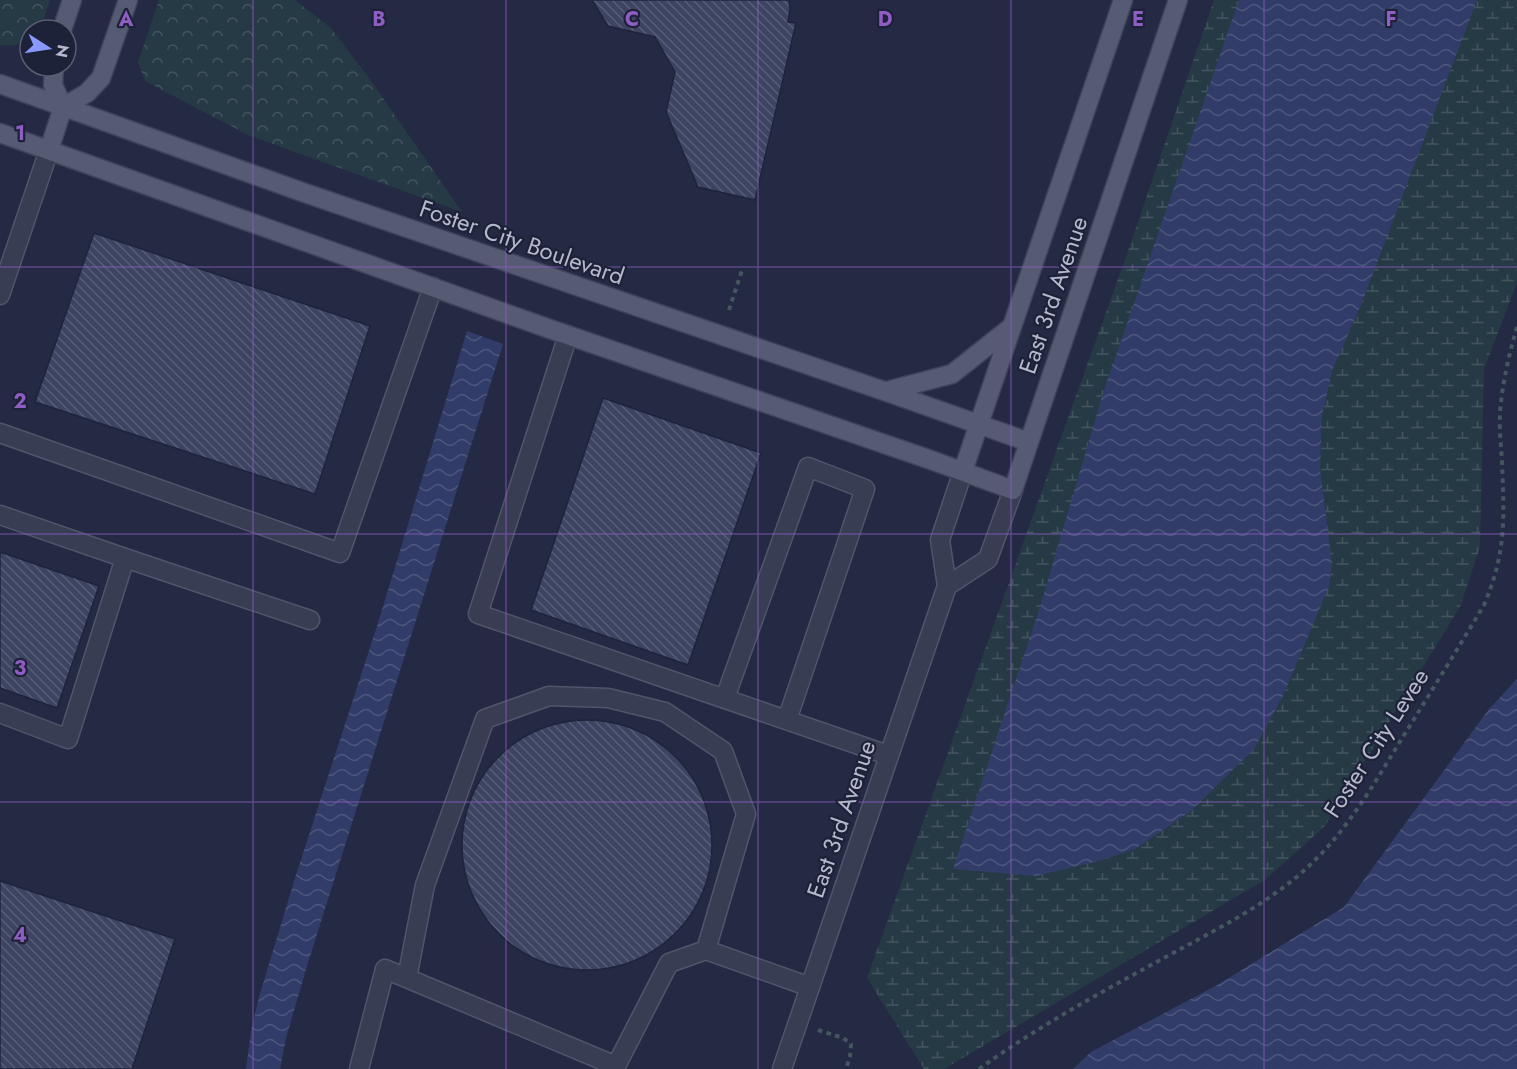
<svg xmlns="http://www.w3.org/2000/svg" width="1517" height="1069" font-family="Jost,sans-serif">
<defs>
<pattern id="forest-crowns" width="20" height="18" patternUnits="userSpaceOnUse" patternTransform="scale(1.5)"><rect width="20" height="18" fill="#263a45"/><path d="M2 6a3 3 0 1 1 6 0M12 15a3 3 0 1 1 6 0" fill="none" stroke="#43545f"/></pattern>
<pattern id="wetland-marsh" width="20" height="14" patternUnits="userSpaceOnUse" patternTransform="scale(1.5)"><rect width="20" height="14" fill="#263a45"/><path d="M1 5h8M5 5V1M11 12h8M15 12V8" fill="none" stroke="#43545f"/></pattern>
<pattern id="water-waves" width="16" height="10" patternUnits="userSpaceOnUse" patternTransform="scale(1.5)"><rect width="16" height="10" fill="#323c69"/><path d="M0 5q4-4 8 0t8 0" fill="none" stroke="#4d567d"/></pattern>
<pattern id="building-back-hatch" width="6" height="6" patternUnits="userSpaceOnUse" patternTransform="scale(1.5)"><rect width="6" height="6" fill="#3d4462"/><path d="M-1 5l2 2M0 0l6 6M5-1l2 2" fill="none" stroke="#575d77"/></pattern>
</defs>
<rect width="100%" height="100%" fill="#242944"/>
<path fill="url(#forest-crowns)" d="M0 0H50L43 20 36 30H30V36C21 45 13 47 0 45Z
M159 0H295L331 28 374 85 462 212 248 135 145 81 138 62Z"/>
<path fill="url(#wetland-marsh)" d="M1214 0H1517V283L1484 369 1480 547 1460 607 1325 826 1265 880 944 1069H924L867 978 1128 251Z"/>
<path fill="url(#water-waves)" d="M1239 0H1477L1361 305 1332 371 1322 415 1320 468 1332 564 1329 586 1283 696 1254 749 1191 811 1135 849 1099 861 1036 876 953 869 1041 604 1103 393Z
M467 331 503 344 307 966 286 1038 280 1069H246L251 1031 259 997 295 878 378 623Z
M1517 679V1069H1073L1091 1052 1219 984 1344 907 1489 709Z"/>
<path fill="url(#building-back-hatch)" stroke="#1f243b" stroke-width="1.5" d="M592 0H789L790 9 788 22 796 23 755 200 698 187 666 112 675 72 655 37 608 26Z
M94 233 370 326 315 494 35 402Z
M603 398 761 453 688 665 531 610Z
M0 552 99 586 57 708 0 688Z
M462 845a125 125 0 1 1 250 0a125 125 0 1 1-250 0Z
M0 881 175 939 132 1069H0Z"/>
<g fill="none" stroke-linecap="round" stroke-linejoin="round">
<defs>
<path id="minor" d="M0 295 49 150
M568 335 478 614 888 755
M0 433 340 553 433 287
M0 515 125 558 68 739 0 713
M125 558 310 620
M947 586 988 559 1013 490
M725 698 808 467 865 489 787 720
M407 978 425 885 485 719 549 696 608 698 665 712 723 751 746 814 706 950
M616 1066 669 963 706 950 810 987
M359 1069 385 969 616 1066V1069
M782 1069 947 586 940 540 963 471"/>
<path id="major" d="M62 30 72 0
M54 66 53 85 63 107
M0 84 305 193 887 392 1029 442
M63 107 87 93 101 78 128 0
M0 133 547 328 931 460 1013 490 1178 0
M49 150 63 107
M887 391 952 374 1010 328
M963 471 1123 0"/>
</defs>
<use href="#minor" stroke="#51556b" stroke-width="21"/>
<use href="#major" stroke="#3f435a" stroke-width="21"/>
<path stroke="#445761" stroke-width="4" stroke-dasharray="4.5 4.5" stroke-linecap="butt" d="M729 310 742 270
M818 1030 843 1038 851 1044 850 1056 846 1069
M979 1069C1040 1025 1107 989 1173 953 1221 927 1271 902 1310 865 1348 829 1374 784 1401 740 1429 695 1457 650 1484 605 1507 551 1504 517 1502 460 1501 445 1499 429 1500 413 1502 385 1509 354 1517 327"/>
<use href="#minor" stroke="#383d54" stroke-width="18"/>
<use href="#major" stroke="#565b74" stroke-width="18"/>
</g>
<path fill="none" stroke="#905dc4" stroke-width="1.5" stroke-opacity="0.55" d="M253 0V1069M506 0V1069M758 0V1069M1011 0V1069M1264 0V1069M0 267H1517M0 534H1517M0 802H1517"/>
<g text-anchor="middle" dominant-baseline="central" stroke-width="4.5" stroke-linejoin="round" paint-order="stroke">
<g font-size="24" fill="#b6b9cd" stroke="#1d2239">
<text transform="translate(522 242) rotate(19)">Foster City Boulevard</text>
<text transform="translate(1053 295) rotate(-71)">East 3rd Avenue</text>
<text transform="translate(1376 743) rotate(-57)">Foster City Levee</text>
<text transform="translate(841 819) rotate(-71)">East 3rd Avenue</text>
</g>
</g>
<g font-size="20" text-anchor="middle" font-weight="bold" fill="#905dc4" stroke="#1d2239" stroke-width="4.5" stroke-linejoin="round" paint-order="stroke">
<text x="126" y="26">A</text>
<text x="379" y="26">B</text>
<text x="632" y="26">C</text>
<text x="885" y="26">D</text>
<text x="1138" y="26">E</text>
<text x="1391" y="26">F</text>
<text x="20" y="140">1</text>
<text x="20" y="408">2</text>
<text x="20" y="675">3</text>
<text x="20" y="942">4</text>
</g>
<g transform="translate(48 48) rotate(102)"><circle r="28" fill="#1d2239" stroke="#5a5e74" stroke-width="1.5"/>
<path d="M0-4.5L10 22L0 15L-10 22Z" fill="#8999ff"/>
<text y="-9" font-size="16" font-weight="bold" text-anchor="middle" fill="#b6b9cd">N</text>
</g>
</svg>
